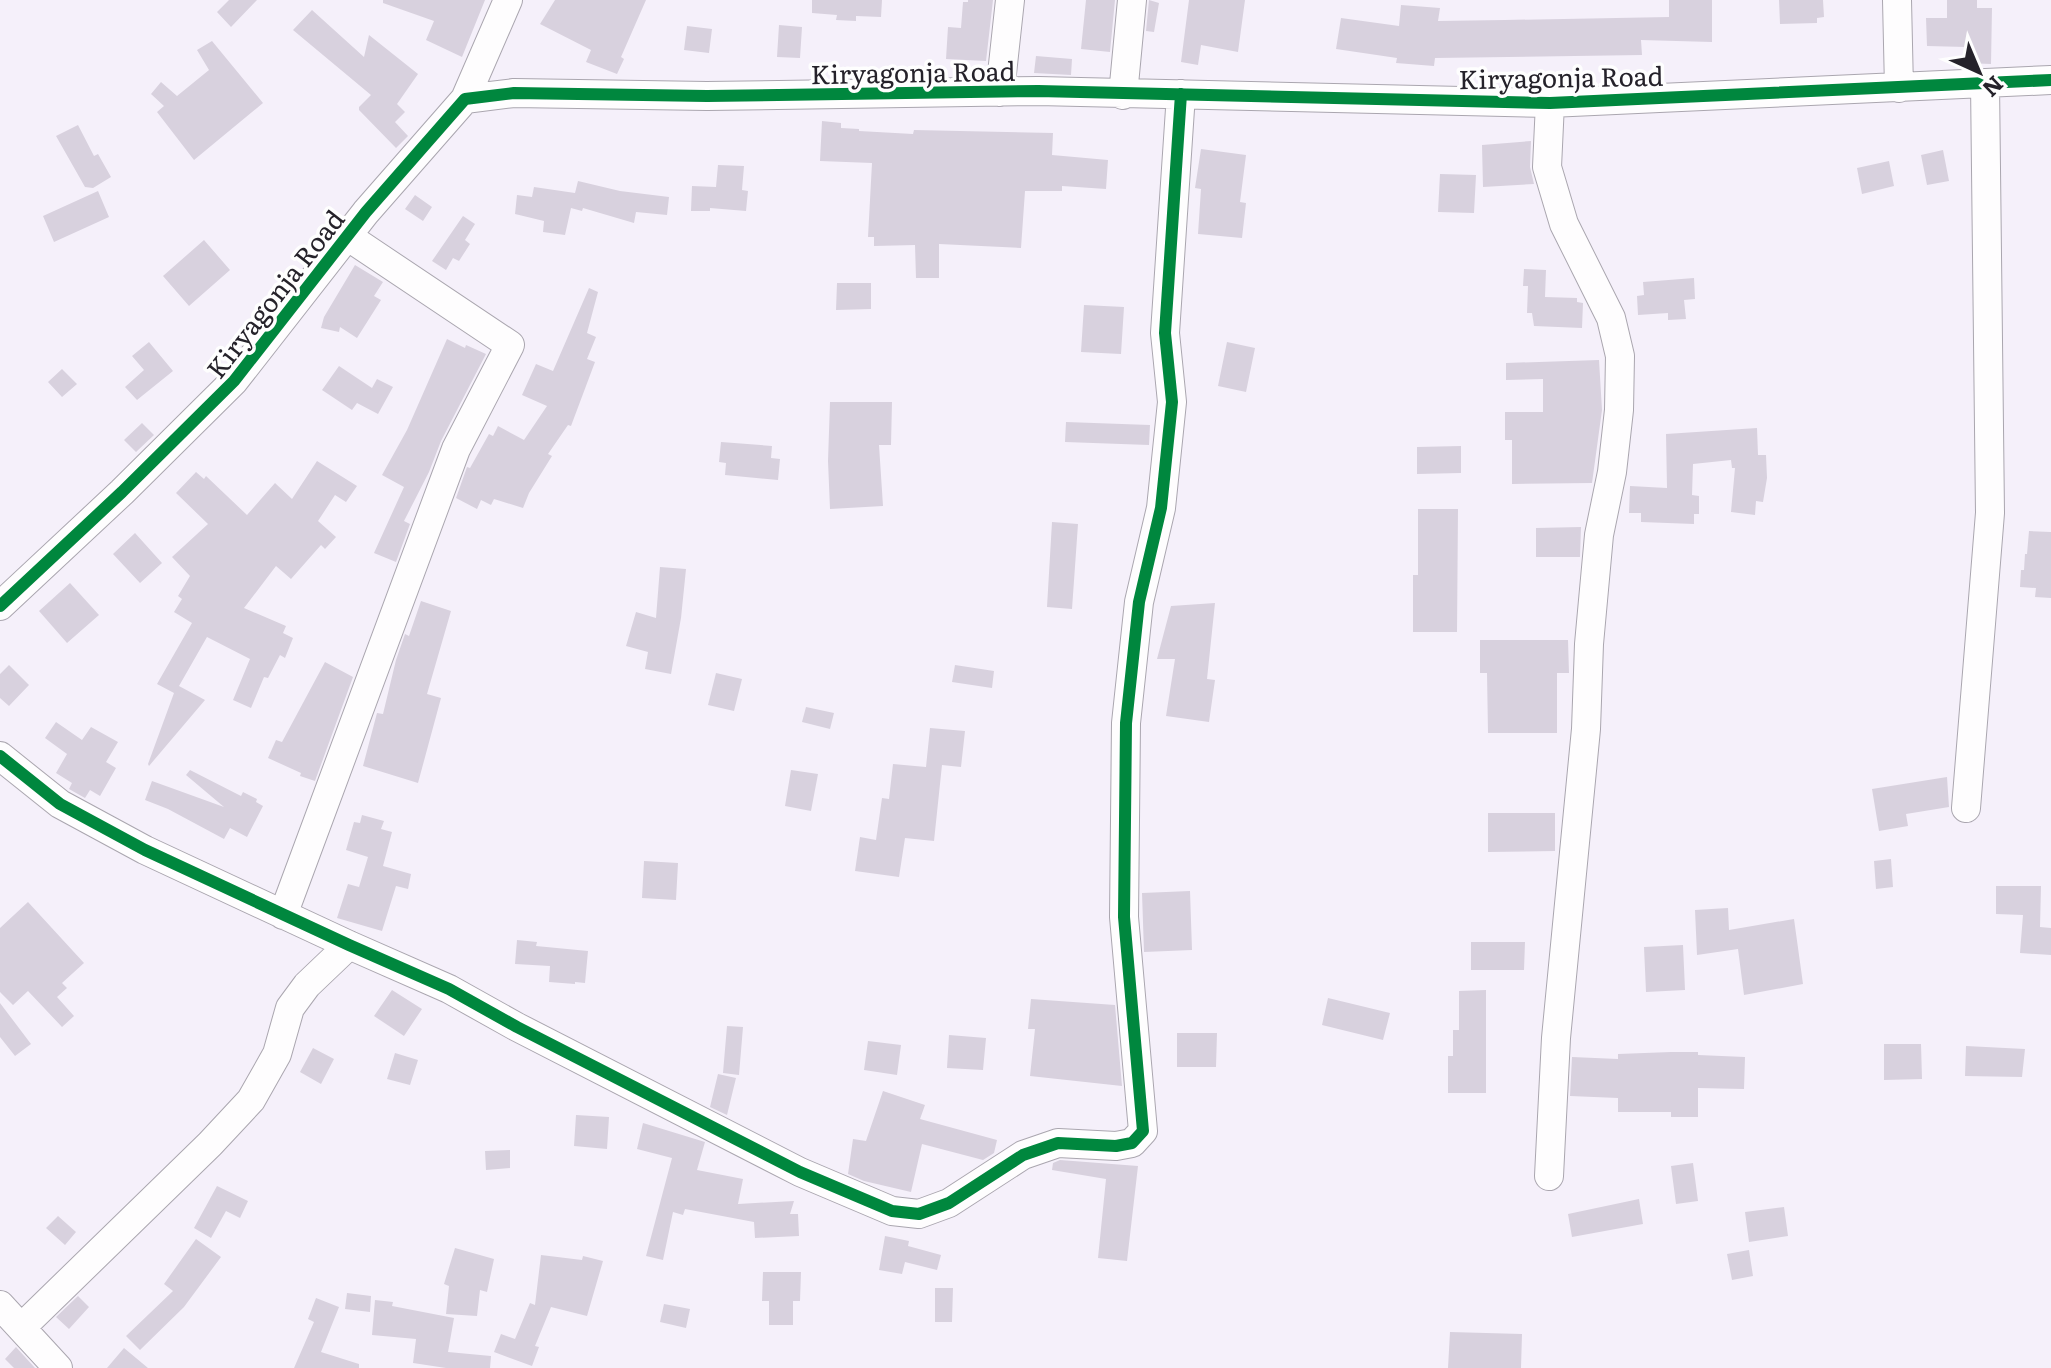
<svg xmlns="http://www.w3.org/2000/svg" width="2051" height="1368" font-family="Literata,serif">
<rect width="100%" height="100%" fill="#f5f0fa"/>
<path fill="#d8d1de" d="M229 0H257L231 27 217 12Z
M383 0H485L462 57 426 40 434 21 383 3Z
M555 0H646L621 57 624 59 617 74 586 62 591 50 540 24Z
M812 0H882L881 17 856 16V21L836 20 837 15 812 13Z
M968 0H993L986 61 946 59 948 27 961 28 963 2H968Z
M1086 0H1115L1110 52 1081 49Z
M1149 0 1159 3 1154 32 1146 31Z
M1189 0H1245L1238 52 1201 45 1198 65 1181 62Z
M1669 0H1712V42L1641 40 1642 55 1435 58 1434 66 1396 63 1397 58 1336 49 1341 18 1399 26 1401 5 1440 8 1438 21 1505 20 1669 17Z
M1779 0H1823L1824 17 1817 18V23L1780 24Z
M1947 0H1977V8H1992L1991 64 1965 63 1966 47 1927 46 1926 18H1947Z
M312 10 364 57 369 35 418 74 397 104 405 112 395 122 408 136 396 148 359 110V107L371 95 293 30Z
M779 25 802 27 800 58 777 57Z
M687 26 712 29 709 53 684 50Z
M212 41 263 103 194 160 157 112 164 106 151 94 161 82 177 96 209 70 197 50Z
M1036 56 1072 59 1071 75 1034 73Z
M822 121 841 123V128L859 129V131L913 134 914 130 1053 133 1052 155 1108 160 1106 189 1062 186V191H1025L1021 248 939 244V278H916L915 245 874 246V237H868L872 163 820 161Z
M78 125 94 156 98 154 111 177 93 188 85 187 56 136Z
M1531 141 1530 167 1534 184 1483 187 1482 145Z
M1201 149 1246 155 1240 202 1246 203 1242 238 1198 234 1201 189 1195 188Z
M1943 150 1949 181 1927 185 1921 155Z
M1889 161 1894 186 1862 194 1857 168Z
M718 165 744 166 742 190 748 191 746 211 710 208V211H691L692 186 716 187Z
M1440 174 1476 175 1474 213 1438 212Z
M578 181 620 191 669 197 667 215 636 212 634 223 583 208 582 211 571 208 565 235 543 232 544 221 515 214 517 195 532 197 534 187 575 193Z
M98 191 109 217 54 242 43 216Z
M415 195 432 207 423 221 405 209Z
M463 216 475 224 465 240 470 244 459 261 453 258 446 270 432 261Z
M204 240 230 270 189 306 163 276Z
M355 265 383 282 374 296 381 300 357 338 340 327 339 332 321 328 324 317Z
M1524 269 1546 270 1545 297 1577 298V302L1583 303 1582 328 1534 326 1532 313H1527L1528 286H1523Z
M1694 278 1695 299 1684 300 1686 319 1668 320V313L1638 315 1637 296 1644 295 1643 282Z
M837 283H871V309L836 310Z
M589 288 598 292 587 333 596 337 587 359 595 362 571 426 568 425 548 454 552 456 529 493 523 508 494 499 491 505 481 500 477 509 456 498 467 467 470 468 489 434 493 436 498 426 524 440 547 406 522 395 536 364 553 371Z
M1084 305 1124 307 1121 354 1081 352Z
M447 339 465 348 466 345 486 354 441 441 429 472 404 521 410 524 396 562 374 553 404 487 382 475 407 430Z
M149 342 173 371 137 400 125 387 144 370 132 356Z
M1227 342 1255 348 1246 392 1218 386Z
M1599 360 1602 410 1592 483 1512 484V440H1505V412H1543V379L1506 380V363Z
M339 366 372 388 377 379 393 387 378 414 357 403 352 410 322 390Z
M62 369 77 384 62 397 48 382Z
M830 402H892L891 445H879L883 506 830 509 828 461Z
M1066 422 1150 425 1149 445 1065 442Z
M142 423 154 435 136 452 124 440Z
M1757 428 1758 455H1766L1767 478 1763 502 1756 501 1755 515 1731 512 1735 468H1732L1731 460 1693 464 1692 495 1699 496V514H1694V524L1641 522V513H1629L1630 486 1667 488 1666 434Z
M721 442 772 446 771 458 780 459 778 480 725 475 726 463 719 462Z
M1461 446V473L1417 474V447Z
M317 461 357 486 346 502 335 495 318 521 336 537 325 549 321 545 291 579 276 566 244 608 286 626 283 633 293 638 285 658 280 655 268 678 264 677 251 708 233 700 250 659 207 637 179 686 205 700 149 766 148 764 174 693 157 684 192 623 174 612 182 599 178 596 190 576 172 557 208 524 176 493 196 472 204 479 206 476 247 515 275 483 292 499Z
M1418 509H1458L1457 632H1413V575H1418Z
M1052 522 1078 524 1072 609 1047 607Z
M1581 527 1580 557H1536V528Z
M2029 531 2051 532V598L2035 597 2036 588 2020 587 2021 570H2024L2025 554H2027Z
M135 533 162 563 140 583 113 554Z
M660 567 686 569 681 618 671 674 645 669 648 652 626 646 636 612 656 618Z
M70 583 99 615 67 643 39 611Z
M421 601 451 611 427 694 441 698 418 783 363 766 377 713 383 714 396 660 405 634 409 636Z
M1215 603 1207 679 1215 680 1209 722 1166 716 1175 659H1157L1171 606Z
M1480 640H1568L1569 673H1557V733H1488L1487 673H1480Z
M325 662 353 677 315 781 300 776 301 773 268 758 276 740 282 742Z
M9 665 29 685 9 706 0 698V674Z
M955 665 994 671 992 688 952 682Z
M716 673 742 679 734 711 708 705Z
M806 707 834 713 830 729 802 722Z
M56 722 82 740 91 727 118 742 106 762 116 768 100 796 90 790 85 798 69 789 72 783 56 773 67 754 45 738Z
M930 728 965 731 961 767 942 765 934 841 905 838 899 877 855 871 860 837 876 840 882 798 889 799 893 764 926 767Z
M190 770 241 796 243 792 257 799 256 802 263 806 247 837 230 828 224 839 168 809 145 800 152 781 224 807 186 775Z
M791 770 818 774 811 811 785 806Z
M1947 777 1949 807 1906 814 1908 826 1879 831 1872 789Z
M1488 813H1555V851L1488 852Z
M362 815 384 821 381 829 392 832 383 866 411 874 408 889 396 886 382 931 337 918 348 884 359 887 368 857 346 850 354 822 360 823Z
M1891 859 1893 887 1876 889 1874 861Z
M644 861 678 863 676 900 642 898Z
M1996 886H2041L2040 927 2051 928V955L2020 953 2023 915 1996 914Z
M1190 891 1192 950 1144 952 1142 893Z
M28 902 84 963 62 983 67 988 57 997 74 1016 62 1027 28 991 13 1005 0 992V928Z
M1728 908 1729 930 1794 919 1803 984 1744 995 1738 949 1697 955 1695 910Z
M517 940 537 942 536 946 588 951 585 983 575 982V984L549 982 550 966 515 964Z
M1471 942H1525L1524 970H1471Z
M1683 945 1685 990 1646 992 1644 947Z
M392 990 422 1009 404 1036 374 1016Z
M1486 990V1093H1448V1056H1453V1030H1459V991Z
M1328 998 1390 1013 1383 1040 1322 1025Z
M1031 999 1115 1005 1122 1086 1030 1076 1035 1029H1028Z
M0 1003 31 1044 15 1056 0 1037Z
M727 1026 743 1027 739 1075 723 1073Z
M1177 1033H1217L1216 1067H1177Z
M949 1035 986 1038 983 1070 947 1068Z
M868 1041 901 1045 897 1075 864 1070Z
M1884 1044H1921L1922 1079 1884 1080Z
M1966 1046 2025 1049 2022 1077 1965 1076Z
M313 1048 334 1059 321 1084 300 1072Z
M1671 1052H1698V1055L1745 1057 1744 1089 1698 1088V1117H1671V1112H1618V1098L1570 1096 1572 1057 1618 1059V1054Z
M395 1053 418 1060 410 1085 387 1079Z
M718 1074 736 1078 727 1115 710 1107Z
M883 1091 925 1105 920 1119 997 1140 994 1153 983 1160 922 1144 911 1192 864 1181 848 1174 853 1139 866 1141Z
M576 1115 609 1117 607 1149 574 1146Z
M643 1123 705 1142 697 1170 743 1179 738 1204 794 1201 790 1214H798L799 1236 755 1238 754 1222 685 1209 683 1215 673 1212 663 1260 646 1256 672 1158 637 1149Z
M510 1150V1168L486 1170 485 1151Z
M1060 1160 1138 1166 1127 1261 1098 1258 1106 1179 1052 1170 1053 1163Z
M1693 1163 1698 1201 1676 1204 1671 1166Z
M217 1186 248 1201 240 1218 226 1211 211 1238 194 1228Z
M1639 1199 1643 1224 1572 1237 1568 1214Z
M1784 1207 1788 1236 1749 1242 1745 1212Z
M58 1216 76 1232 65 1245 46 1228Z
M885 1236 909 1241 908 1246 941 1255 937 1270 905 1262 902 1274 879 1270Z
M196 1239 221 1257 184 1307 140 1350 126 1336 173 1291 164 1284Z
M455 1248 494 1259 487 1292 480 1290 477 1316 446 1314 449 1286 444 1284Z
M1749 1250 1753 1276 1732 1280 1727 1254Z
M541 1255 582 1260 583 1256 603 1261 587 1316 551 1307 535 1346 539 1347 532 1366 494 1352 501 1334 515 1339 530 1303 535 1305Z
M763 1272H801L800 1301H793V1325H769V1301H762Z
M935 1288H953L952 1322H935Z
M347 1293 371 1296 370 1312 345 1309Z
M78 1296 89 1307 69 1329 56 1317Z
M316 1298 339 1307 321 1352 359 1364V1368H294L314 1322 308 1319Z
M375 1300 393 1302 392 1306 454 1318 448 1352 491 1356 490 1368H446L413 1363 416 1339 372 1335Z
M664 1304 690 1309 686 1328 660 1322Z
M1450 1332 1522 1334 1521 1368H1448Z
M16 1347 35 1368H14L5 1359Z
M124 1348 148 1368H107Z"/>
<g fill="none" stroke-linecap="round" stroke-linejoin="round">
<defs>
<path id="minor" d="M1897 0 1899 88
M1000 92 1010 0
M1123 95 1132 0
M465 99 508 0
M0 606 122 492 234 381 366 212 465 99 514 93 707 96 1038 91 1550 103 2051 80
M0 756 60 804 145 850 349 945 449 989 517 1027 800 1172 892 1211 919 1214 949 1203 1023 1155 1058 1143 1116 1146 1132 1143 1143 1131 1124 917 1126 723 1139 602 1161 508 1172 402 1165 333 1181 94
M1966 808 1990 513 1985 83
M283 915 456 449 510 345 347 236
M1549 1176 1556 1038 1586 729 1589 644 1599 535 1612 472 1619 410 1620 356 1611 318 1564 224 1547 167 1550 103
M0 1305 58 1368
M22 1327 210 1144 251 1100 277 1054 290 1008 307 985 349 945"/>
</defs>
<use href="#minor" stroke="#aaa6af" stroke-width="30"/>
<use href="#minor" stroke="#fefdfe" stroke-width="28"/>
<defs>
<path id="cycleway" d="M0 606 122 492 234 381 366 212 465 99 514 93 707 96 1038 91 1550 103 2051 80
M0 756 60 804 145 850 349 945 449 989 517 1027 800 1172 892 1211 919 1214 949 1203 1023 1155 1058 1143 1116 1146 1132 1143 1143 1131 1124 917 1126 723 1139 602 1161 508 1172 402 1165 333 1181 94"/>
</defs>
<use href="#cycleway" stroke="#fefefe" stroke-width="17"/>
<use href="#cycleway" stroke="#00873e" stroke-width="12"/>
</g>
<g text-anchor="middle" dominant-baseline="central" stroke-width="7" stroke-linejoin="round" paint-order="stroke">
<g font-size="26" fill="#25222a" stroke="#fefefe">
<text transform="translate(913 71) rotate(-1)">Kiryagonja Road</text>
<text transform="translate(1561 76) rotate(-1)">Kiryagonja Road</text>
<text transform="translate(274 293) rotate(-52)">Kiryagonja Road</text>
</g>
</g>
<g transform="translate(1979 72) rotate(136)" stroke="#fefefe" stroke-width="6" paint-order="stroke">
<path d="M0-6L14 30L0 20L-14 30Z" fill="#25222a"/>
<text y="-12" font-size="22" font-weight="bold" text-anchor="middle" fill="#25222a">N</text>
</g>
</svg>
